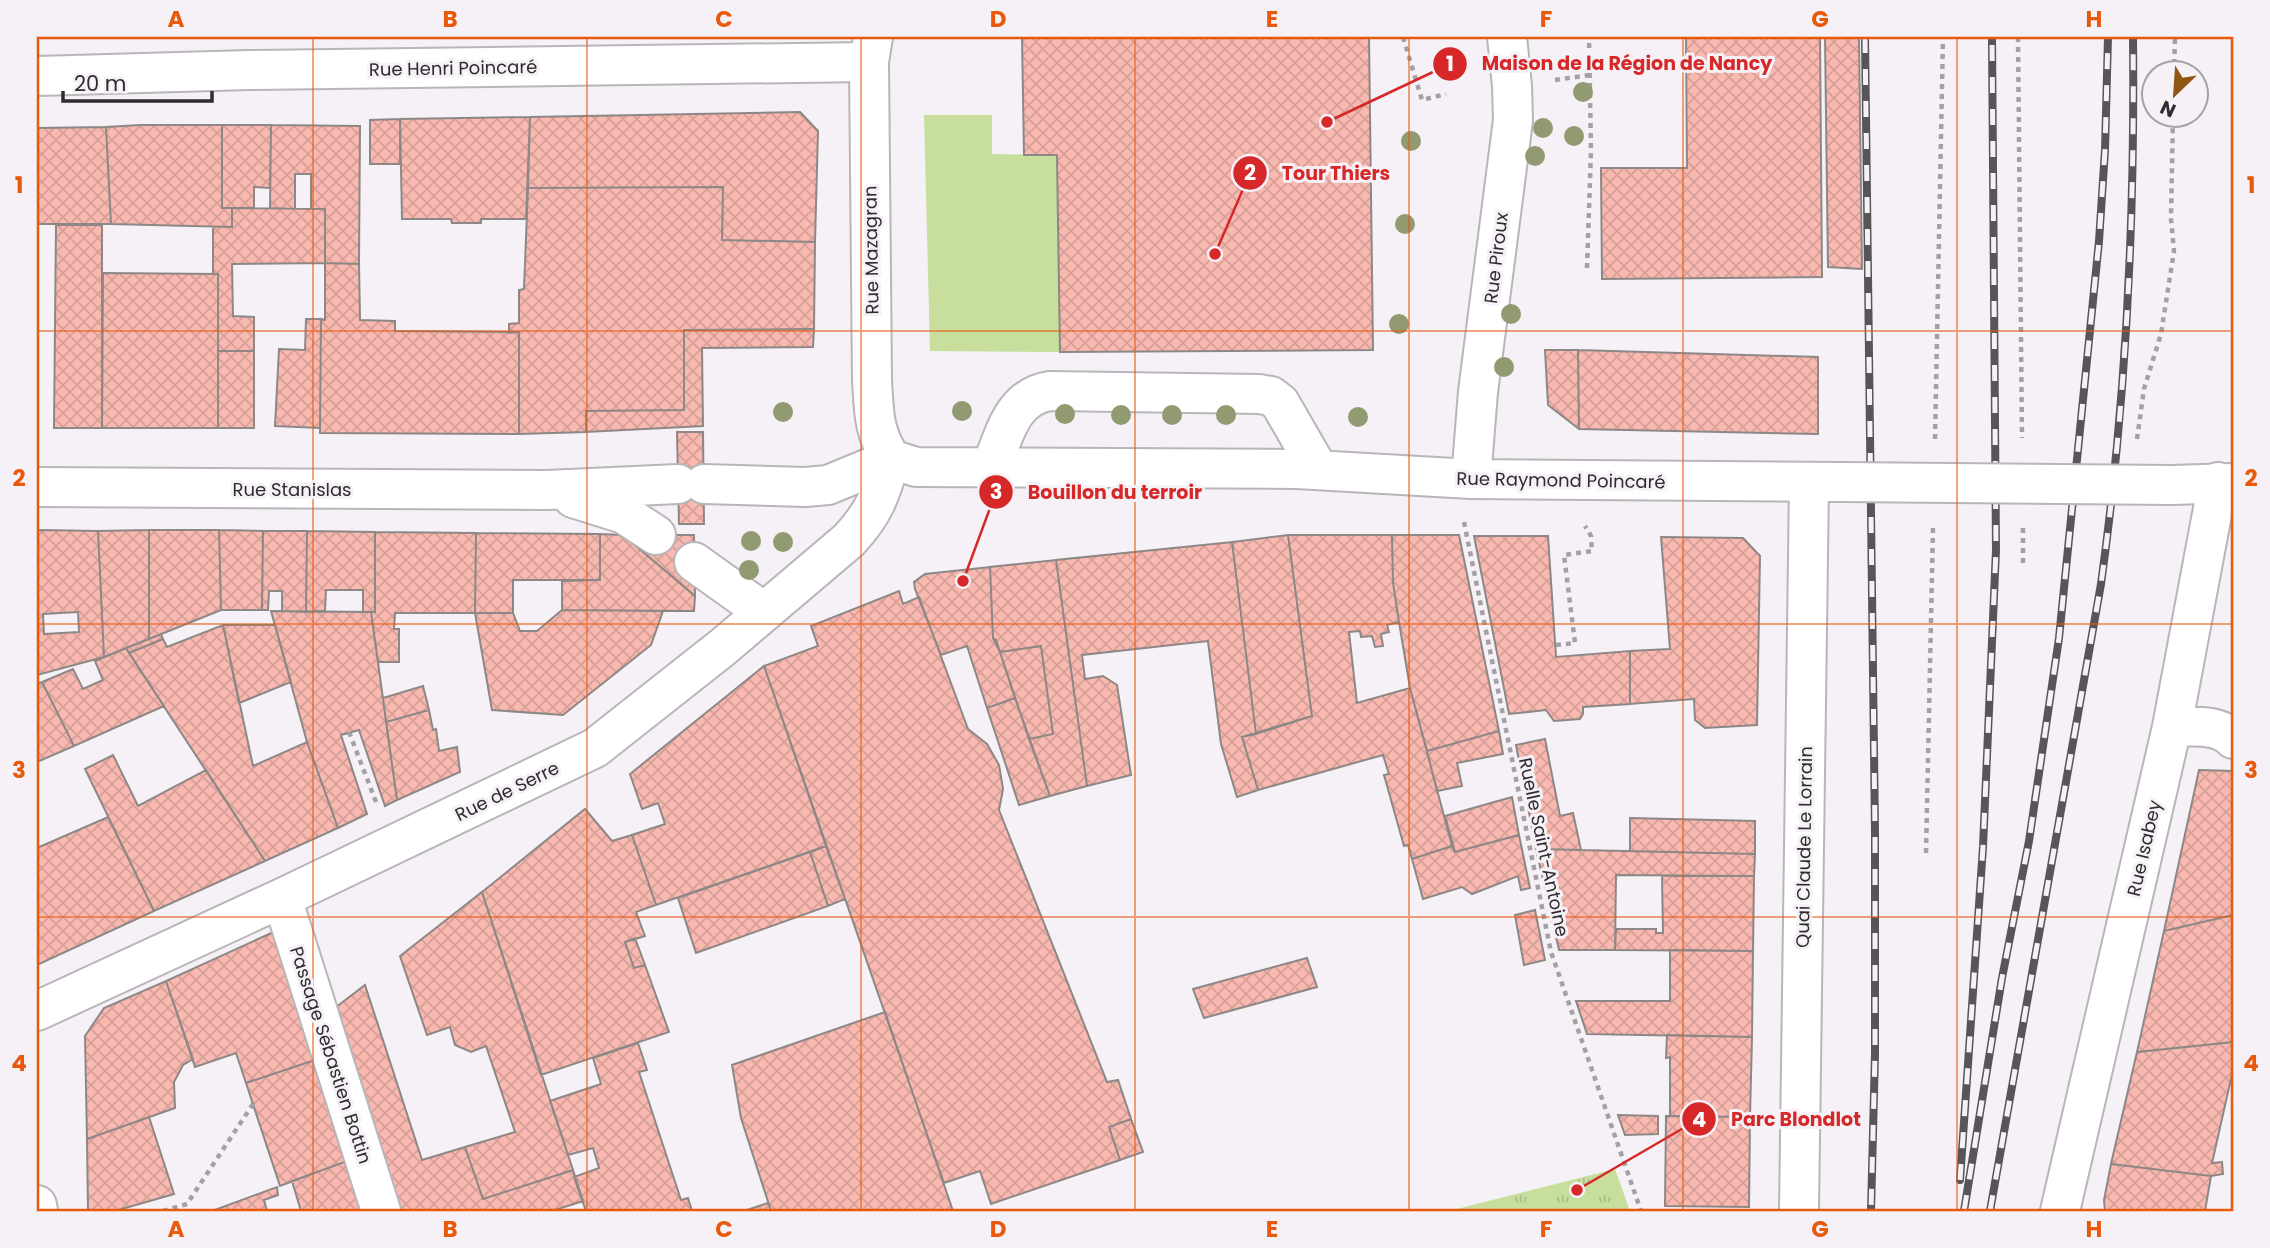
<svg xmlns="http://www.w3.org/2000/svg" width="2270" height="1248" font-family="Poppins,sans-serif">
<defs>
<pattern id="park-tufts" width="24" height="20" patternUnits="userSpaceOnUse" patternTransform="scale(1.75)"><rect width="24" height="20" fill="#c7de9d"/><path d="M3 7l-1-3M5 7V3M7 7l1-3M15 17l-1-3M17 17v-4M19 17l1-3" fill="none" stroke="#abbf88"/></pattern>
<pattern id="building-cross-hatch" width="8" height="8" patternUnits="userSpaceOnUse" patternTransform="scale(1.75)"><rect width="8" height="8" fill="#f9b9b0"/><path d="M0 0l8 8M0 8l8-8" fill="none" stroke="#d69f98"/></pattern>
</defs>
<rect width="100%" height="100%" fill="#f5f1f6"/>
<path fill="#c7de9d" d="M924 115H992V154L1057 155 1060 352 930 351Z"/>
<path fill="url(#park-tufts)" d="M1615 1169 1630 1211H1449Z"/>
<path fill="url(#building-cross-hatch)" stroke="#8d8786" stroke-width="2" fill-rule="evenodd" d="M1022 37H1369L1373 350 1060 352 1057 155H1024Z
M1686 37H1820L1822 277 1602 279 1601 168H1687Z
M1825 37H1859L1862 269 1828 267Z
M800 112 818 131 815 242 722 240 723 187 528 188 530 117Z
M530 117 526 219H481V223H452L451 219H402L400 119Z
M400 119V164H370V120Z
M141 125H222V208H232V227L111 224 106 127Z
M222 125H271L270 188 254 187V208H222Z
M271 125 360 126 359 264 325 263V209H311V174H295V209L270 208Z
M106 127 111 224H37V128Z
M723 187 722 240 815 242 814 329 684 330V410L586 411V432L519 434V332L509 333V324L519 323V290L524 289 528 188Z
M232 208 325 209V263L232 264 233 316 254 317V351H218V274H213V227H232Z
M56 225H102V428H54Z
M325 263 359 264 360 320 395 321V331L519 332V434L320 433 321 319 325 320Z
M103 273 218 274V428H102Z
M306 319H321L320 428 275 426 279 349 305 350Z
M814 329 813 347 702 348 703 426 586 432V411L684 410V330Z
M1545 350H1578L1579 429 1548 405Z
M1578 350 1818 357V434L1579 429Z
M218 351H254V428H218Z
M677 432H703L704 524H679Z
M37 530 98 531 104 657 37 675ZM78 612 79 632 44 634 43 614Z
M149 530H219L221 610 149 639Z
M149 530V639L104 657 98 531Z
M219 530 263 531 262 610H221Z
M263 531H307L306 612 282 611V591H269L268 610H262Z
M307 531 375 532V612H363V590H326L325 611 306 612Z
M375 532 476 533 475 613H395L394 629H399V662H378L371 612H375Z
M476 533 600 534V580H513V613H475Z
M600 534 623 535 695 596 694 611 562 610V581L600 580Z
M623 535H694L695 596Z
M1288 535H1392L1393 583 1399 622 1387 625 1389 632 1381 634 1383 646 1375 647 1372 636 1361 637 1360 631 1349 632 1357 703 1410 688 1452 846 1412 859 1408 845 1404 846 1384 775 1389 774 1383 755 1258 790 1242 737 1312 716Z
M1288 535 1312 716 1256 734 1232 542Z
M1392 535H1459L1499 731 1427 751 1410 688 1399 622 1393 583Z
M1474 536H1548L1556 657 1630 651V704L1583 707V714L1580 719 1554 721 1546 710 1509 714Z
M1661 537 1743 538 1760 556 1757 725 1705 728 1695 720 1694 699 1630 704V651L1670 649Z
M1232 542 1256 734 1242 737 1258 790 1237 797 1221 744 1208 641 1082 655 1085 679 1103 676 1117 685 1131 775 1087 786 1056 560Z
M1056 560 1087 786 1050 796 1029 739 1053 734 1041 646 1000 652 993 638 990 567Z
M990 567 993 638 996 640 1015 698 987 708 967 646 941 655 915 589 914 582 925 574Z
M899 591 903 604 919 597 968 729 987 744 999 765 1003 789 999 810 1107 1082 1118 1080 1131 1119 1109 1127 1120 1160 991 1204 980 1171 944 1183 764 666 818 646 811 626Z
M562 610 663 611 651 645 563 715 492 710 475 613H513L520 631H537Z
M271 611 371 612 397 800 385 806 359 730 341 735 367 814 338 828 307 742Z
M223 625H275L291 682 239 703Z
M223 625 253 766 307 742 338 828 265 861 129 653 163 639 167 647Z
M161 634 163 639 129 653 126 648Z
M1041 646 1053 734 1029 739 1000 652Z
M126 648 164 706 74 746 42 682 73 669 83 689 103 680 95 661Z
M764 666 826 846 656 905 632 835 665 824 658 803 642 809 630 774Z
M42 682 74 746 37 762V684Z
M423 686 429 710 386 722 383 698Z
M1015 698 1050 796 1019 805 987 708Z
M429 710 433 730 436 729 439 751 457 747 460 772 397 800 386 722Z
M1499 731 1503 754 1457 763 1462 786 1437 791 1427 751Z
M1545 739 1560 816 1573 813 1581 850 1536 849 1516 745Z
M113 755 138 806 206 770 265 861 154 911 85 769Z
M2199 770 2233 771V915L2164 931Z
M1512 797 1519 835 1455 852 1445 816Z
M585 809 612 841 632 835 656 905 636 912 645 936 625 942 634 968 645 965 669 1032 541 1075 482 892Z
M108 817 154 911 37 965V848Z
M1630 818 1755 821V854L1630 851Z
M1519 835 1530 888 1521 890 1518 876 1472 894 1462 887 1423 899 1412 859 1452 846 1455 852Z
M826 846 845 899 828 906 810 852Z
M1536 849 1755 854 1754 876 1616 875 1615 950H1559Z
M810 852 828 906 696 953 678 898Z
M1662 876H1754L1753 951 1615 950 1616 929H1656V933H1663Z
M482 892 573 1170 483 1199 465 1147 515 1132 486 1046 471 1052 455 1045 450 1027 427 1035 400 956Z
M1535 910 1545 960 1524 965 1515 915Z
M2233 915V1042L2137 1052 2164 931Z
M278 930 318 1059 246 1083 236 1053 195 1067 166 981Z
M635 938 645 965 634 968 625 942Z
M1670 950 1753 951 1752 1037 1587 1034 1576 1001H1670Z
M1307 958 1317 987 1204 1018 1193 989Z
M166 981 193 1059 183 1065 174 1082 175 1108 87 1139 85 1036 104 1008Z
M365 985 422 1160 465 1147 483 1199 573 1170 583 1201 552 1211H393L331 1011Z
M885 1012 953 1211H771L741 1118 732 1065Z
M1667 1035 1752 1037 1750 1117 1670 1116V1057L1666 1058Z
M2233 1042V1070L2212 1163 2222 1162 2223 1174 2211 1176 2111 1164 2137 1052Z
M638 1043 647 1070 639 1072 681 1200 688 1198 692 1211H586L574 1177 599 1168 593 1148 568 1155 550 1101 601 1084 593 1058Z
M318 1059 350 1160 280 1186 246 1083Z
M1618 1115 1658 1116V1134L1625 1135Z
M1666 1116 1750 1117 1749 1207 1665 1206Z
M149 1117 174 1194 115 1211H88L87 1139Z
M1131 1119 1143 1152 1120 1160 1109 1127Z
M350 1160 366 1211H301L292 1181Z
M2111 1164 2211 1176 2205 1211H2105L2104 1200Z
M277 1187 278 1195 264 1200 267 1211H212Z
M768 1203 771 1211H744Z"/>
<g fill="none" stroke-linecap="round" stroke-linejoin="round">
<defs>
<path id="minor" d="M37 76 249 70 869 62
M991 467C1005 435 1011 397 1050 391L1259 394 1271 396 1280 403 1318 469
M1471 479 1478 392 1513 120 1512 86 1507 37
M704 484 805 487 828 485 891 459
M37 487 547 490 678 484
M573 498 624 514 656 535
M694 562 764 612
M2172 727C2191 727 2219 723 2233 739
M282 898 381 1211
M37 1011 282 898 595 748 723 647 849 540C875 512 880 495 891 459
M37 1205 38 1211
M1799 1211 1809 483
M2060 1211 2172 727 2218 482"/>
<path id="major" d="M873 37 869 62 872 380C874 412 873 431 891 459L916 467 1297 469 1471 479 1842 482
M2172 485 2233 483"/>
</defs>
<use href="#minor" stroke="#b9b5ba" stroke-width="42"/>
<use href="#major" stroke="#b9b5ba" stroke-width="42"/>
<path stroke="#a4a1a5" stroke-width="4.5" stroke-dasharray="5 5" stroke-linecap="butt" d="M1403 37 1422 100 1446 94
M2018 37 2022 438
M2174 74 2175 37
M1555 80 1590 75
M1587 268 1591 151 1589 37
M1935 439 1943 37
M2137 439 2144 389 2161 334 2174 251 2171 219 2173 116
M1464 522 1551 952 1641 1211
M2023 528V563
M1556 645 1575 643 1564 555 1592 551 1591 536 1585 526
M349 732 376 802
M1926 853 1933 528
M163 1211 187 1204 253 1104"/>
<use href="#minor" stroke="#fff" stroke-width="38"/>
<use href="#major" stroke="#fff" stroke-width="38"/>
<defs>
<path id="rail" d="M1865 37 1875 831V1054L1871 1211
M1960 1180 1983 847 1996 550 1992 37
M1964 1211 2002 978 2029 841 2059 638 2099 241 2105 150 2108 37
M1990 1211 2101 584C2126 403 2135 220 2133 37"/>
</defs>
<use href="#rail" stroke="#585558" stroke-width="8"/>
<use href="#rail" stroke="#f5f1f6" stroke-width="5" stroke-dasharray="16" stroke-linecap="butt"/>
<defs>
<path id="major-bridge" d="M1842 482 2172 485"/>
</defs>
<use href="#major-bridge" stroke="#b9b5ba" stroke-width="42" stroke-linecap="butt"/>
<use href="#major-bridge" stroke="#fff" stroke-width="38"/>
</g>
<g fill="#919a71">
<circle cx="1583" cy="92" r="10"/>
<circle cx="1543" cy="128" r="10"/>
<circle cx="1574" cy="136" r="10"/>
<circle cx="1411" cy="141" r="10"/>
<circle cx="1535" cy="156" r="10"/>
<circle cx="1405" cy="224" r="10"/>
<circle cx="1511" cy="314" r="10"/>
<circle cx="1399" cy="324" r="10"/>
<circle cx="1504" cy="367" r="10"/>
<circle cx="962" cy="411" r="10"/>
<circle cx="783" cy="412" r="10"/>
<circle cx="1065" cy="414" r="10"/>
<circle cx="1121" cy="415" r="10"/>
<circle cx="1172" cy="415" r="10"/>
<circle cx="1226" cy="415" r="10"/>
<circle cx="1358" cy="417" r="10"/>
<circle cx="751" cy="541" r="10"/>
<circle cx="783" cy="542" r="10"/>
<circle cx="749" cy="570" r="10"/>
</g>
<path fill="none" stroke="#e8590c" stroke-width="2" stroke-opacity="0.55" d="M313 37V1211M587 37V1211M861 37V1211M1135 37V1211M1409 37V1211M1683 37V1211M1957 37V1211M37 331H2233M37 624H2233M37 917H2233"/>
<g text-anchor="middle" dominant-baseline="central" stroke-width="6" stroke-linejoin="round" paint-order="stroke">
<g font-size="18" fill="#2e2c2e" stroke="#f5f1f6">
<text transform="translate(453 68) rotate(-1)">Rue Henri Poincaré</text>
<text transform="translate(871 250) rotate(-91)">Rue Mazagran</text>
<text transform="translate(1496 258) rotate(-83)">Rue Piroux</text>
<text transform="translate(1561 480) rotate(1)">Rue Raymond Poincaré</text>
<text x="292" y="489">Rue Stanislas</text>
<text transform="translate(507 791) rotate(-26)">Rue de Serre</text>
<text transform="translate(1544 847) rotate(78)">Ruelle Saint-Antoine</text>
<text transform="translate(1804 847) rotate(-89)">Quai Claude Le Lorrain</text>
<text transform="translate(2144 848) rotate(-77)">Rue Isabey</text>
<text transform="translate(331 1055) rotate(72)">Passage Sébastien Bottin</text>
</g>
</g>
<path fill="none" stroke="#d62828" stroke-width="2.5" d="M1327 122L1450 64M1215 254L1250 173M963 581L996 492M1577 1190L1699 1119"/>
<g fill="#d62828" stroke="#f5f1f6" stroke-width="2.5">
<circle cx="1327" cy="122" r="7"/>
<circle cx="1215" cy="254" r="7"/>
<circle cx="963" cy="581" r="7"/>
<circle cx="1577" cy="1190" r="7"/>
<circle cx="1450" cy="64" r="18"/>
<circle cx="1250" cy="173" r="18"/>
<circle cx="996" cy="492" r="18"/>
<circle cx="1699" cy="1119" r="18"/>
</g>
<g font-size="21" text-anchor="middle" font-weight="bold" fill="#fff">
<text x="1450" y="71">1</text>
<text x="1250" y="180">2</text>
<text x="996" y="499">3</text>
<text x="1699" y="1127">4</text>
</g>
<g font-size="19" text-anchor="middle" font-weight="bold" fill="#d62828" stroke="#f5f1f6" stroke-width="6" stroke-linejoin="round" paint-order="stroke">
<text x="1627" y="70">Maison de la Région de Nancy</text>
<text x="1336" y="180">Tour Thiers</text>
<text x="1115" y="499">Bouillon du terroir</text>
<text x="1796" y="1126">Parc Blondlot</text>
</g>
<rect width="2270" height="1248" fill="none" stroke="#f5f1f6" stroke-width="77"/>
<g transform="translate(2175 94) rotate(205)"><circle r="33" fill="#f5f1f6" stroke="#a5a2a6" stroke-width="2"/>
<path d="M0-5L12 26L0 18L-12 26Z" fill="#905712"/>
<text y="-10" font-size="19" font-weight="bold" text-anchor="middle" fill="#2e2c2e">N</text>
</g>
<path d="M63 91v10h149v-10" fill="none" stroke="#2e2c2e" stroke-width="3.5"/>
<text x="74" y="91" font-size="21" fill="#2e2c2e" stroke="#f5f1f6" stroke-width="5" paint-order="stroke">20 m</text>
<rect x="38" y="38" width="2194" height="1172" fill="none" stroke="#e8590c" stroke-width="2.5"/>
<g font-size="23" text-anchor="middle" font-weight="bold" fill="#e8590c">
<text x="176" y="27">A</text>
<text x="450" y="27">B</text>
<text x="724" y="27">C</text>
<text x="998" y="27">D</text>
<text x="1272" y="27">E</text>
<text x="1546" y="27">F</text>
<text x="1820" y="27">G</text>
<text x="2094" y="27">H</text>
<text x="19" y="193">1</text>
<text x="2251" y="193">1</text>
<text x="19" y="486">2</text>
<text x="2251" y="486">2</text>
<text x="19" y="778">3</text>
<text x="2251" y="778">3</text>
<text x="19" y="1071">4</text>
<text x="2251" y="1071">4</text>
<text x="176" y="1237">A</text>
<text x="450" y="1237">B</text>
<text x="724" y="1237">C</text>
<text x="998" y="1237">D</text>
<text x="1272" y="1237">E</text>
<text x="1546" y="1237">F</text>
<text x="1820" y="1237">G</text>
<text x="2094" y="1237">H</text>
</g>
</svg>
